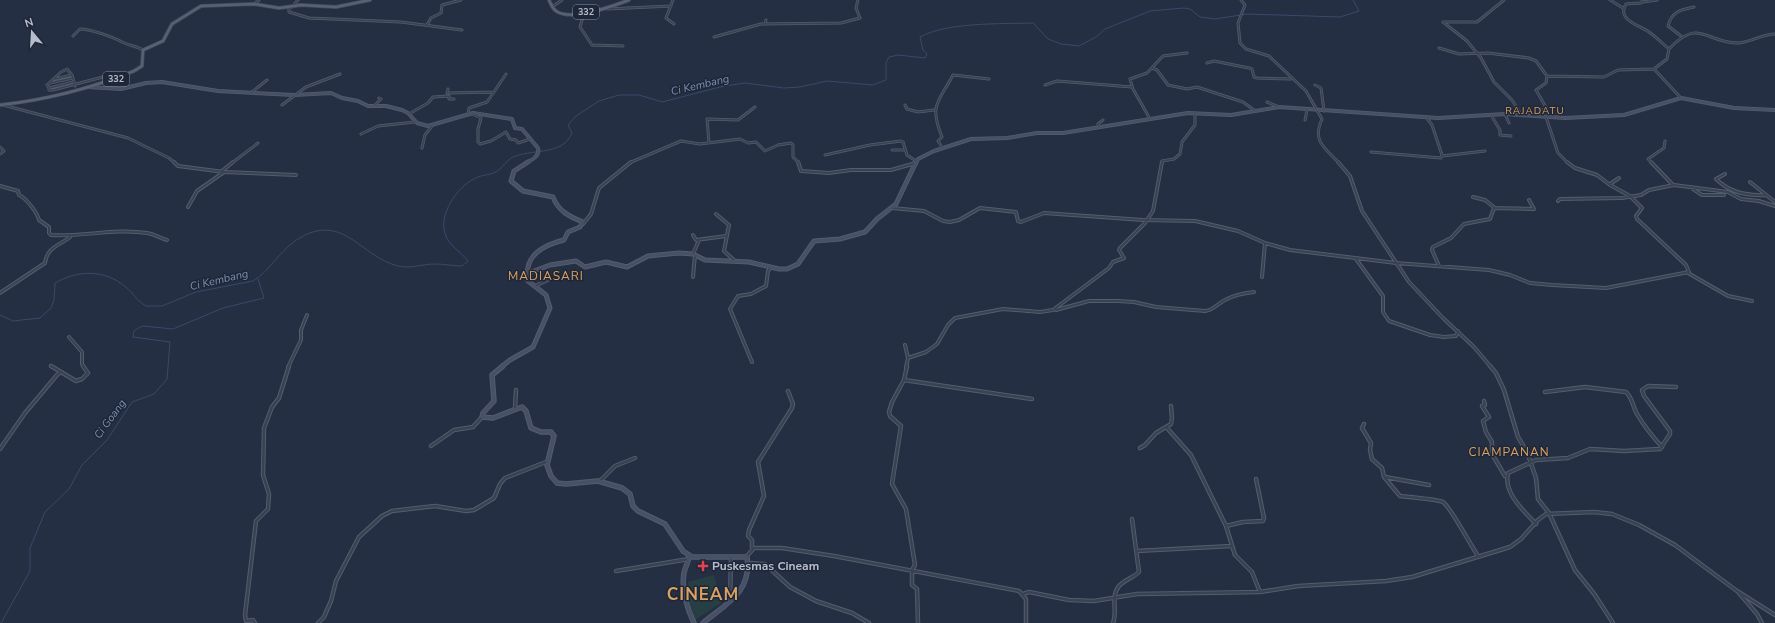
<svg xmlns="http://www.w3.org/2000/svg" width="1775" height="623" font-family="'Nunito Sans',sans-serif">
<rect width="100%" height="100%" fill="#252f43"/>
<path fill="#273e44" d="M714 575 721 603 695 620 689 602 688 582Z"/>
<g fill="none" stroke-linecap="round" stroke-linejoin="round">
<path stroke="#38496b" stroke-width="1" d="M0 315 13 321 40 318 51 308 54 300 55 283C78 270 104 269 126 287 133 293 137 301 146 306H162L196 292 253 281C272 270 280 247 305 235 345 216 362 257 398 266 411 269 422 264 435 264 444 264 453 266 462 266L468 261C461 252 450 246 446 236 437 216 457 187 474 179 480 175 488 175 494 173 503 169 507 158 516 156 535 149 563 155 572 133L568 125 576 116 599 101 619 95H639L662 102 724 86 745 83 784 88 800 87 827 81 873 85 886 80V63L889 57 898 55 925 58 927 54 923 50 920 37C947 22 1002 24 1033 23L1048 39 1061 44 1079 46 1096 37 1105 29 1150 11 1184 8 1190 9 1200 17 1215 19 1247 14 1340 17 1359 11 1353 0
M1 623 30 571V548L45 512 69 489 82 465 107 440 132 402 154 394 167 379 170 342 133 337 134 331 142 326 173 329 223 308 264 298 258 279"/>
<defs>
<path id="street-far2" d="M673 0 666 18 674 24
M1241 0 1245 5 1238 23 1240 43 1246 49 1269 56 1306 91 1322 119C1312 141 1324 147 1339 163
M1504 0 1477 22H1443L1467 41 1481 58 1494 82 1512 100 1521 114
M1610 0 1623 8
M1642 0 1643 2 1641 3 1626 4C1616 20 1639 25 1649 32 1656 37 1662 43 1669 49L1667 59 1654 69 1681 98
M1643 2 1657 0
M254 4 259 0
M292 7 298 0
M552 7 562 0
M289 8V12L309 18 401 22 462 30
M607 9 671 6
M584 13 580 27 592 45 623 46
M765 24 766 20
M427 25 431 18 441 13 442 5 461 0
M73 36 80 29C91 29 113 37 122 42 129 46 135 45 143 50
M1681 36 1668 26C1672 11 1681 10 1694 7
M714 37 761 24 841 23 860 18 856 8 858 0
M1439 48 1459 54 1488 53 1529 58 1536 61 1547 76
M1669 49C1700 16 1706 44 1739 43 1751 42 1762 34 1775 34
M1207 63 1214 61 1249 68 1252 69 1254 77 1257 78 1291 79
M1152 68 1157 70 1168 85 1187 89 1197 87 1243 102 1254 110
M105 75 112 73 114 78
M55 79 72 75
M73 82 49 88 47 85 61 72 67 69 72 75 75 86
M50 83 73 78
M1045 85 1057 81 1132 87
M1315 85 1321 88 1324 111
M49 88V90H53L103 77
M448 89 447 93 494 92 506 74
M252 92 267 80
M1267 102 1279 107
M3 105 128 138 169 158 175 163
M282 105 306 87 340 74
M905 105 907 109 918 112 934 110
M374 106 381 99 379 98
M409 114 428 103 433 97 449 96V99H454
M468 114 469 108 487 102 494 92
M472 114 481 118 478 129V142L480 144 491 141 506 132 510 139 516 140 518 143 530 139
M1505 114 1509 123
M1491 115 1500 130V135L1511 136
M1543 116 1541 110 1547 109 1536 90 1546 83 1547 76 1604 77 1618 70 1654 69
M1546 117 1558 153 1568 163
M1150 119 1133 89 1130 79 1147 73 1163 56 1187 53
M1305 120 1307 110
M1099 127 1098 124 1103 120
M361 134 378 126 415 122
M709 143 707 119 738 120 755 107
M0 147 4 151 0 154
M942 147 938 141 942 137C929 105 938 103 953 75L989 79
M422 148 425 135 432 126
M892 150H905
M1371 152 1441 158 1442 155 1432 125 1426 117
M825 155 870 145 901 141 903 142 907 155 916 161
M1442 156 1485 151
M232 163 258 143
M629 163 681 141 700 144 740 139 748 143 756 142 765 151 778 145 791 143 793 145V157L799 163
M1162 163V161L1174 159 1180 154 1182 142 1195 125V113
M1652 163 1648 159 1664 148 1665 141"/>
<path id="street-far1" d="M174 162 178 166 224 172 296 175
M798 162 801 171 829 173 851 170H891L916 163
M1338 162 1350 176 1362 211 1409 282 1443 318 1474 347 1491 367
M1651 162 1673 185
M222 171 233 162
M1725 174 1716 179C1730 193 1747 196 1766 195
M1750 182 1775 202
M1610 184 1619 178
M0 186 18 191 19 195C26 198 37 212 39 220L49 227V233L51 235C83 237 115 228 147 233 154 234 160 238 167 240
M1690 187 1702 195H1724
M1473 197 1485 200 1495 208
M1558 201 1560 199 1622 198 1641 195 1649 190 1674 185 1728 192 1741 199 1759 201 1775 206
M188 207 197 191 224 172
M892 208 924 211 943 221 950 222 959 220 980 208 1016 212 1018 221 1021 222 1044 213 1143 220 1195 221 1238 231 1265 243 1290 250 1396 263 1489 270 1510 275 1530 283 1552 285 1606 288 1689 272 1686 265 1637 219 1636 216 1642 208 1630 196 1610 185 1597 175 1575 168 1567 162
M716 214 729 225 724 251 735 261
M583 224 591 214 599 188 631 162
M693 235 696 240 726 236
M693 254 699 240
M1356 259 1383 296V312L1389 321 1430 335 1444 337 1456 336 1458 331
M1439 266 1432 250 1433 247 1451 238 1464 224 1490 219 1494 208 1534 209 1529 200
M1688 273 1728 296 1752 301
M693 277 695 255
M1262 277 1265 243
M535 286 550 279
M0 293 45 263C47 247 59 246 70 237
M1056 310 1089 301H1118L1134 302 1156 307 1205 311C1214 310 1217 304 1225 300 1234 295 1244 293 1254 292
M69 337 82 352V364L84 367
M905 345 908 358
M752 362 730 309 738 296 751 294 766 286 768 271 771 267
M51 366 53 367
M288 367 301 340V330L307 315
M906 367 908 358 926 352 937 344 948 325 955 318 1003 309 1040 312 1053 310 1109 268 1113 262 1124 258 1119 250 1120 248 1145 223 1153 211 1162 162"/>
<path id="street" d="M51 366 61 372
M907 366 904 380 892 402 889 412 890 416 901 426 892 484 906 509 915 565 912 570V585L917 589 918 623
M1490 366 1496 373 1504 390 1518 437 1527 452 1536 478 1538 499 1549 513 1575 570 1595 595 1613 623
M904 380 1032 399
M1545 392 1585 387 1626 392C1632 397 1633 407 1637 414 1644 426 1653 437 1662 447
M1484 401 1485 405 1482 406 1489 417 1483 421 1486 432 1492 442V454L1505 476
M515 408 516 390
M1364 424 1362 428 1371 443 1370 450 1372 459 1382 468 1384 477 1400 496C1409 497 1436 499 1443 502 1450 506 1471 546 1478 556
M1167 428 1191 455 1226 526 1235 555 1252 572 1260 592
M431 446 454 430 473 427 482 417
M1140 448 1145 445 1156 433 1171 424 1172 418 1171 406
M0 449 25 413 57 375 61 372 76 381 82 379 88 373 83 366
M1385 477 1429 485
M600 481 615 466 635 458
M1536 524C1524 511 1503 493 1508 473L1536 460 1568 458 1590 449 1624 451 1660 449 1670 434V431L1644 396 1642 390 1648 386 1676 387
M1226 526 1243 522 1263 521 1264 518 1256 479
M752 548V540L748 536 749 530 764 496 758 462 792 408 793 404 788 391
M1136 551 1232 546
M747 556 754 548H782L834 556 1019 591 1026 599V623
M749 563 765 564 790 587 816 601 852 613 869 623
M616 571 689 559
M1739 593 1757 614 1762 623
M1023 594 1029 592 1069 600 1094 601 1137 594 1260 592 1298 586 1386 581 1412 577 1510 547 1521 539 1538 520 1546 514 1594 512 1612 514 1639 525 1675 545 1737 591 1775 615
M730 601 731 557
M255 623 253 620 246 621 245 615 256 521 268 509 269 494 263 475 264 428 272 407 279 398 289 366
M318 623 324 617 331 601 336 581 359 537 382 516 392 511 435 506 466 511 474 510 494 498 500 484 505 478 546 462
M1113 623C1118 611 1110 597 1119 586 1124 580 1133 578 1139 572L1132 519"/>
<path id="secondary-far2" d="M88 87 121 89 146 83 162 82 218 91 294 95 331 93 342 98 358 101 368 106H386L402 110 408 113 417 123 428 126 473 113 512 119 515 128 522 129 538 148C540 156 532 160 526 163
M916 163 918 159 934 151 971 139 1007 138 1037 133H1063L1188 113 1231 115 1279 107 1438 118 1505 114 1565 118 1624 115 1681 98 1734 108 1775 110"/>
<path id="secondary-far1" d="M526 274 550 265 576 261 585 267 606 262 627 267 648 256 679 253 693 254 705 260 749 262 779 269H787L798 264 814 241 840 239 865 232 877 219 896 204 916 162
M501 367 510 360 533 347 550 308 546 295 528 281C523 255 544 245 564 240L568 232 580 227 583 222C570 217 558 211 553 197L523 191 511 181 514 171 528 162"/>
<path id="secondary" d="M503 366 492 375 494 401 483 413 482 417 493 418 522 407 526 411 531 428 541 432H551L554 436 547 465 551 476 557 483 566 484 598 481 622 488 630 494 633 506 638 511 665 524 683 551 692 557H747C752 592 727 603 703 623
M689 555C689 562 685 567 684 573 681 590 687 608 694 623"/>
<path id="primary" d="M549 0C551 4 552 8 556 11 571 22 613 6 629 0
M0 105C45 100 92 88 134 71L142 66 143 50 163 41 172 24 201 6 254 4 279 8 301 5 336 7 370 0"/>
</defs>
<use href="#street-far2" stroke="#545d6d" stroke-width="3"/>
<use href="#street-far1" stroke="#545d6d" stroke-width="4"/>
<use href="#street" stroke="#545d6d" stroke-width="4.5"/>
<use href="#secondary-far2" stroke="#545d6d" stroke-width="4"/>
<use href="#secondary-far1" stroke="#545d6d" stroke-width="5"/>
<use href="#secondary" stroke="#545d6d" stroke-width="5.5"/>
<use href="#primary" stroke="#434b5c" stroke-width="4"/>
<use href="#street-far2" stroke="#394253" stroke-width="1.5"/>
<use href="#street-far1" stroke="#394253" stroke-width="2"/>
<use href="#street" stroke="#394253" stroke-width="2.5"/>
<use href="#secondary-far2" stroke="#475066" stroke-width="2.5"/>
<use href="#secondary-far1" stroke="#475066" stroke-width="3"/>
<use href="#secondary" stroke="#475066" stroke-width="3.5"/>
<use href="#primary" stroke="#576173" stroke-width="2.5"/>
</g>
<path fill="#e0444e" stroke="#1e2738" stroke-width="1.5" d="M701 560h4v4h4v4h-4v4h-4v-4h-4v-4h4z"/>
<g text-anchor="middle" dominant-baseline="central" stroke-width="3" stroke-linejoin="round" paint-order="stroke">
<g fill="#1e2738" stroke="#8890a0" stroke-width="1">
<rect x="573" y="5" width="26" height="14" rx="3"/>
<rect x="103" y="72" width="26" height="14" rx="3"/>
</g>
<g font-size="9" font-weight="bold" fill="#b6bdcd">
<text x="586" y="12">332</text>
<text x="116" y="79">332</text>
</g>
<g font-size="10" letter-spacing="1" fill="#dca162" stroke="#1e2738">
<text x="1535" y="111">RAJADATU</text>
</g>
<g font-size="11" font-style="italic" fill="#7c90b5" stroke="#1e2738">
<text transform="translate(700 85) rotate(-13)">Ci Kembang</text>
<text transform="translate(219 280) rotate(-13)">Ci Kembang</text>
<text transform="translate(110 419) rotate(-54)">Ci Goang</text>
</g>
<g font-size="12" letter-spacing="1" fill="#dca162" stroke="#1e2738">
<text x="546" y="276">MADIASARI</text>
<text x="1509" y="452">CIAMPANAN</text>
</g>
<g font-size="12" font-weight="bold" fill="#b6bdcd" stroke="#1e2738" text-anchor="start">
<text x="712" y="566">Puskesmas Cineam</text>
</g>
<g font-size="17" font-weight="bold" letter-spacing="1" fill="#dca162" stroke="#1e2738">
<text x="703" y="594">CINEAM</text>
</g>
</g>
<g transform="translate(32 32) rotate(342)" stroke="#1e2738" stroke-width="3" paint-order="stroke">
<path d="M0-3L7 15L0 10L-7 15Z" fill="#b6bdcd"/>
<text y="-6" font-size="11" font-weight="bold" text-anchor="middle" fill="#b6bdcd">N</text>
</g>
</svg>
